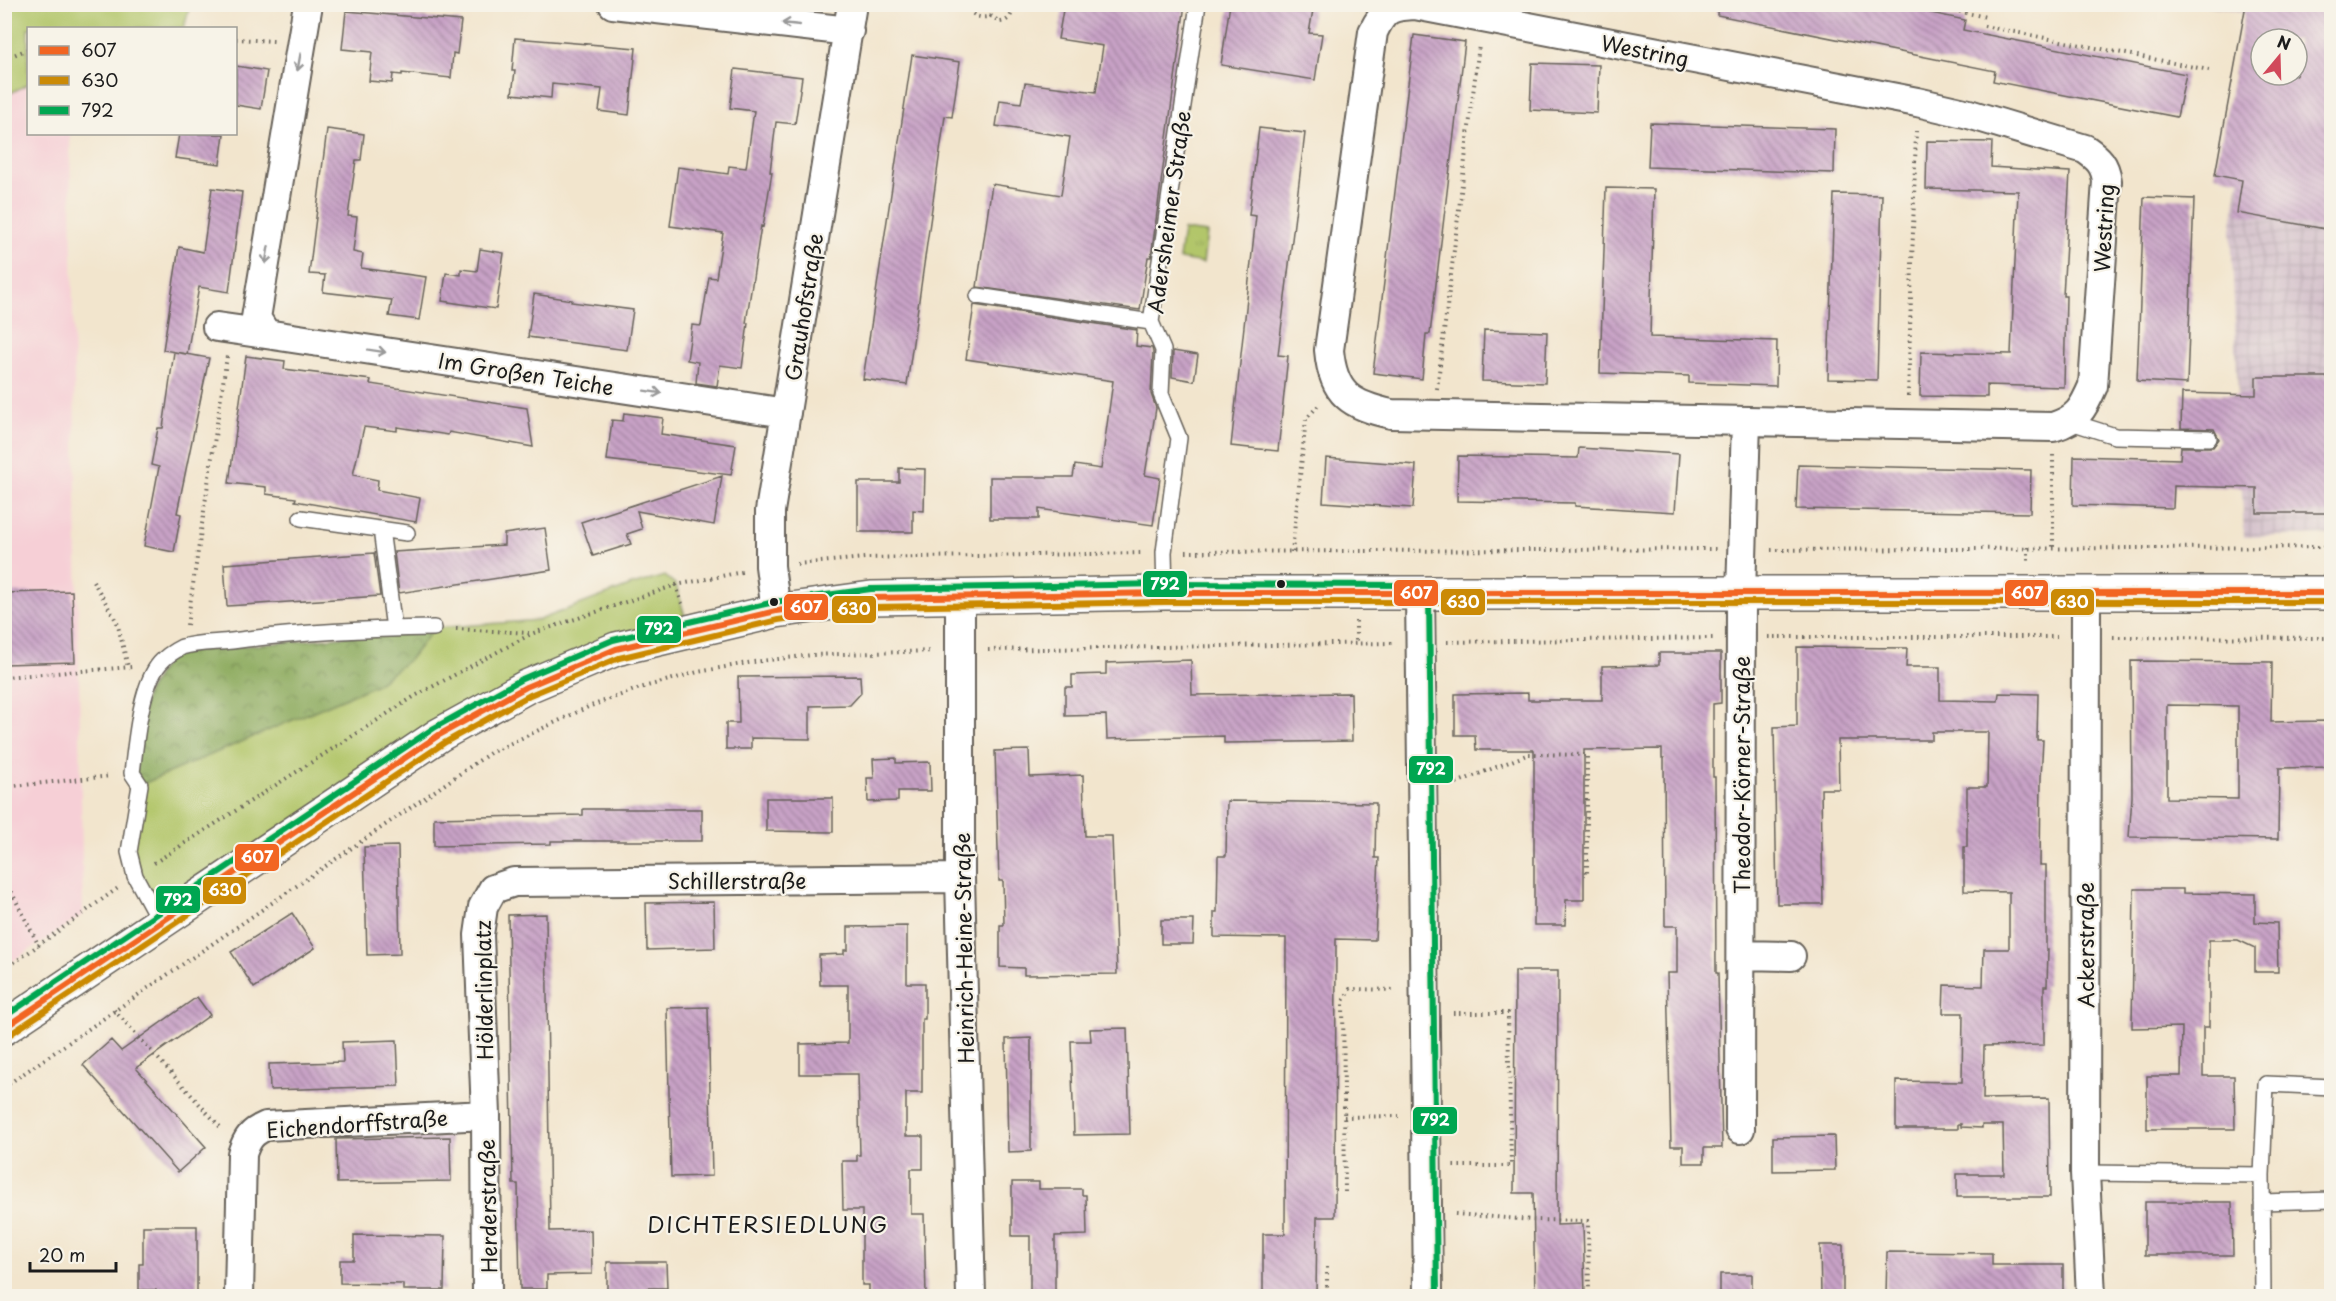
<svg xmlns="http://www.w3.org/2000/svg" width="2336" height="1301" font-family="'Playpen Sans',sans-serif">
<defs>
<pattern id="industrial-grid" width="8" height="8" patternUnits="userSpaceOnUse" patternTransform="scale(1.5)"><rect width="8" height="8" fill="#d1bdc9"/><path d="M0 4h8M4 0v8" fill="none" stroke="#b3a2ac"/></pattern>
<pattern id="forest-crowns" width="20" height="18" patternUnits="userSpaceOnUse" patternTransform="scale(1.5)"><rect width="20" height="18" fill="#8dab5e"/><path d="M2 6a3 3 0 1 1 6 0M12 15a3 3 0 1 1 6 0" fill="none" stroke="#728a4d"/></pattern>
<pattern id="park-tufts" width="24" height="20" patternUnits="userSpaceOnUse" patternTransform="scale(1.5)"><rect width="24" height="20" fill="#b2c66a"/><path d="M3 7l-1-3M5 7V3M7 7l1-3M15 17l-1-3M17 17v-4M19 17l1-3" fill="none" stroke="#98aa5b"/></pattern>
<pattern id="building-back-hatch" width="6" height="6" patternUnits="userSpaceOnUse" patternTransform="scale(1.5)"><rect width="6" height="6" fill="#c8a2c6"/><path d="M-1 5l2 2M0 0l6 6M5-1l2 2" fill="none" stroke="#a283a0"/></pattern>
</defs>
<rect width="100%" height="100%" fill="#f7f3e8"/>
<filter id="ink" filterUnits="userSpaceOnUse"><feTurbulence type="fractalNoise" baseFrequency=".0167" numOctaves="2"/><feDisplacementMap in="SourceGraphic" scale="12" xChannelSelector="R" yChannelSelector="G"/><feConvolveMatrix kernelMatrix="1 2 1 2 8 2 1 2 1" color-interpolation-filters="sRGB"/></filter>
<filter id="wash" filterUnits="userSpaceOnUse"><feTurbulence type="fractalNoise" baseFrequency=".008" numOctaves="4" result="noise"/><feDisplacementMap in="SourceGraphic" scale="24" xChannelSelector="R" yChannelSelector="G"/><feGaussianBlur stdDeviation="1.35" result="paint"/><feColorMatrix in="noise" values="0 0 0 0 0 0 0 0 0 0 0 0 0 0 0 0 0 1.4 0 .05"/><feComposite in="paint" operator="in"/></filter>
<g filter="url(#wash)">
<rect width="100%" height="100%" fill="#f2e5cd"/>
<path fill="#f6cfd6" d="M28 84V134H70L83 915 5 966 4 97Z"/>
<path fill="url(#industrial-grid)" d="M2204 5H2331V535L2244 537 2231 230 2261 47V75H2297V39L2266 16Z"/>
<path fill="#b2c66a" stroke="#677143" stroke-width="1.5" d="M5 4H190V5L184 28H28V84L5 96Z
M665 576 676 585 689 631 526 687 160 922 129 852 140 785 434 628 539 620 632 585Z"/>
<path fill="url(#forest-crowns)" stroke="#54643d" stroke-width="1.5" d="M434 628 410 659 375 685 140 785 132 773 146 694 171 653Z"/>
<path fill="url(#park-tufts)" stroke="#677143" stroke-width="1.5" d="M1183 230 1207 233 1203 263 1179 259Z"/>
<g id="blocks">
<path fill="url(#building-back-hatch)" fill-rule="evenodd" d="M1064 4H1185L1151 257H1148L1140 310 977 287 992 184 1061 195 1070 137 996 126 1000 100 1021 103 1025 83 1096 92 1103 46 1058 39Z
M1230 4H1314L1309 33 1322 34 1315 80 1221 65Z
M1718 4H1888L1965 20 1963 30 2186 74 2177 117 1993 81 1995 71 1717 15Z
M2246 4H2331V230L2237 213 2242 180 2215 175ZM2261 39H2297V75H2261Z
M346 11 461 21 457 54 453 53 451 78 402 73V75L393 74 392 83 369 81 372 52 342 49Z
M1414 35 1465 42 1430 334H1426L1422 379 1373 373Z
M515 38 636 48 629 115 599 111 602 89 552 84 551 98 512 94 515 71H512Z
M912 55 960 62 952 117 945 116 907 385 863 379Z
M1532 63 1599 65 1597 113 1530 110Z
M236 66 267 71 261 109 236 105Z
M735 69 802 77 795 124 776 122 770 172H772L763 227 761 226 746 323H748L742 368 720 365 717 386 696 383 698 362 687 360 692 325 701 326 709 277 716 278 723 233 670 226 678 167 728 174 729 166 746 168 754 111 730 108Z
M1650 123 1835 129 1834 173 1648 167Z
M1259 128 1305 133 1278 355 1288 356 1278 451 1231 446 1256 216 1249 215Z
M327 129 364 134 361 160H356L348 216 357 217 353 252 363 254 361 268 426 277 419 320 389 316 392 300 323 292 325 275 309 274Z
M179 134H224L220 164 175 158Z
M1927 141 1992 142 1991 167 2070 172 2063 296H2066L2064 387 1987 385V397L1920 396 1921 352 2011 354 2018 191 1926 189Z
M212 188 242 192 229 292 199 287 187 354 163 350 179 247 203 252Z
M1606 188 1654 189 1650 337 1777 341 1776 386 1689 383V376L1600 373Z
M1834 194 1882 195 1877 380 1828 379Z
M2144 197 2194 199 2187 384 2137 381Z
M480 249 504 253 496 309 442 301 446 273 461 275V269L477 271Z
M534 294 572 300 571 302 633 310 627 350 528 337Z
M974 305 1137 330 1136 346 1152 348 1153 352 1151 394 1156 408 1145 475 1160 478 1153 525 1039 509V519H990V477H1073L1075 465 1101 469 1113 381 966 359Z
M1484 330 1547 332 1545 383 1482 381Z
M1173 351 1198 355 1194 381 1172 377Z
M174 352 209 358 177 513 181 514 174 552 144 546 159 467 151 465 158 428H163Z
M246 356 285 361 284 369 371 380 370 384 527 408 533 447 449 432 448 435 397 427V431L364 427 353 475 378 480 377 490 420 498 416 522 295 501 296 498 266 494V487L229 483Z
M2256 377H2331V513H2257V488L2174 486 2173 508 2073 505 2074 456 2180 459 2181 447H2213L2219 439 2214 429 2181 428 2182 393 2256 395Z
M624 413 663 418 661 434 736 445 731 475 607 460 612 420 623 421Z
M1579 448 1679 454 1675 512 1575 506V503L1457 501 1458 456 1578 458Z
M1326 458 1416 465 1413 508 1323 502Z
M1798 465 2031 470 2030 513 1796 509Z
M899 468 925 469 924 511 913 510V532H858V482H899Z
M722 476 714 525 637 511 642 529 627 534 631 544 593 556 581 522Z
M545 528 551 570 399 593 394 552 504 545V534Z
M374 553 380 596 227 606 224 564Z
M72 591 75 662 4 664V593Z
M1797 647 1907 648 1906 667H1940V700L1998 701 1999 693 2038 694 2037 740H2043L2041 777 2040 865H2046V950H2048L2047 986H2044V1045L1984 1046 1983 1099 2049 1098 2050 1197H1957V1174H2004L2003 1125H1982V1128L1961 1127V1124H1958V1129H1896V1081L1962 1082 1963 1013H1943L1944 985 1983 986 1984 949H2009V892L1964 891V847H1967V787H1987L1988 732H1932V740H1838L1839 789H1821L1823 904H1777L1774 727 1797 726Z
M1659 653H1721V703L1713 704V777H1715L1716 973H1718L1722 1148H1704V1163H1683V1146H1671L1667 973H1677V926H1665L1664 758H1662V749L1584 750V900H1566L1565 925H1534V750H1476L1475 735H1455V694L1528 693V700H1602V666L1659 665Z
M1191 660 1192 695 1351 693 1352 741 1224 743V736L1107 739 1106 715 1065 716V687H1072V675L1106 674V663Z
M2131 661 2272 662 2271 722 2331 721V767L2279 768 2278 839 2129 837 2132 797ZM2167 705 2238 706V799L2167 798Z
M860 676 861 693 850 705 810 706V739L751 738V749H726V723H739L738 677Z
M1029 750 1030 777 1083 775 1085 836H1112L1117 974 1024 975V968L1000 967V925H1004L1003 881H999L995 751Z
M896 758V763L930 762 931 791H898V801L868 802 867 778H874L873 759Z
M766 798H833V832L766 831Z
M1227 801 1376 803 1375 858H1379L1375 940 1336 939 1335 1217H1317L1316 1296H1263V1234H1285L1286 938 1214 937V912H1217L1218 856H1226Z
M583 809H702V841H551V844L434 846V818L583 815Z
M398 846 400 954 367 955 364 847Z
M2134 889H2183V893L2255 894V922L2277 923 2278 972H2255V948L2238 940H2209V1027H2203V1076H2234L2235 1129H2147V1076H2181L2182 1027 2132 1028Z
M714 902 715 948 647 950 646 903Z
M292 913 315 948 254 988 231 952Z
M546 914 550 1231 591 1230 592 1274 547 1275V1289H520L518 1184H513L508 915Z
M1161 920H1194L1193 944H1161Z
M907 926V983H925V1019H922V1093H906V1136H923V1169H911V1214H924L926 1296H869V1285H862V1210H843L842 1161H857V1155H860L858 1074H800V1044L848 1043V985H820L819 955 844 954V950H848V927Z
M1515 971H1558L1557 1225 1583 1224 1585 1296H1535L1533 1193H1514Z
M197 997 210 1015 136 1068 206 1147 178 1172 83 1065 111 1040 121 1051Z
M708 1007 712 1176 671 1177 667 1008Z
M1127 1028 1130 1134 1074 1135 1071 1041H1091L1090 1029Z
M1031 1038V1151L1008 1152 1006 1039Z
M397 1040 399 1086 270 1090 269 1064 343 1062 342 1042Z
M1834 1136 1835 1170 1773 1171V1137Z
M450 1137 451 1181 337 1183 336 1139Z
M1012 1182H1039V1189H1082V1195H1086L1087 1235 1055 1236V1296H1030V1236H1012Z
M2145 1202H2232L2233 1255H2145Z
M143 1226H197V1296H156V1290H139V1264H143Z
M354 1235 445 1236 444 1290H403V1284L340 1283V1260H354Z
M1820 1245H1843V1296H1821Z
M1887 1252 1992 1253V1265H2063V1296H1886Z
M607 1262H666L667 1288H648V1294H607Z
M1720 1274H1752V1296H1720Z"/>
</g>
</g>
<g filter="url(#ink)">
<use href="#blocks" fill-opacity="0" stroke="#67625a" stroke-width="1.5"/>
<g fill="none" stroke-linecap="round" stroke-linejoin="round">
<defs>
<path id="service" d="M978 296 1151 322
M2071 422 2115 436 2209 438
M301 518 407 533
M381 529 394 629
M1165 593 1164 552 1179 438 1161 394 1163 350 1151 322 1198 4
M160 922 135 876 129 852 140 785 132 773C136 743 140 686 160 663 166 656 174 651 182 647 197 642 217 643 232 641 299 632 367 629 434 628
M2085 1173 2262 1175 2266 1084 2332 1087
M2262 1175 2263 1296
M2262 1202 2332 1200"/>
<path id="minor" d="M308 4 256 318 266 334 786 413
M613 4 849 31
M1415 5 1917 102 1969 114 2085 149C2098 158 2105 164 2107 181L2093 386C2083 409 2078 419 2053 427L1391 414C1351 405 1333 395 1329 350L1373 32C1384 9 1390 6 1415 5Z
M217 327 266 334
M1420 594 1428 1296
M2086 594 2085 1173 2091 1296
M960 598V878L971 1296
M776 611 770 566V511L852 4
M1741 955 1791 956
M1740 1129 1741 594 1746 421
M239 1296 242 1154C247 1138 252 1132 266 1126L486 1115
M487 1296 486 1115 479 935 483 907 493 889 514 882 960 878"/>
<path id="secondary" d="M4 1028 439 735 526 687 616 649 776 611 871 598 1165 593H2332"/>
</defs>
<use href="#service" stroke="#67625a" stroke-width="18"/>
<use href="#minor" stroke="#67625a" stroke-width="32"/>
<use href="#secondary" stroke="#67625a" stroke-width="36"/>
<path stroke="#67625a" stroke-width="4" stroke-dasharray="1.5 4.5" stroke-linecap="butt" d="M966 4C970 15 980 20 991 16
M991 4 989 9 991 16 1000 22C1010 21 1014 13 1011 4
M1924 4 1986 17
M1984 26 2209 70
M236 39 274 41
M4 59 28 49
M1437 389 1479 45
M1908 396 1916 131
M2053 455V547
M2028 547V564
M1771 550 2332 547
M1186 552 1716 549
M1292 552 1306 419 1318 406
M797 564 865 558 1143 553
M93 581 117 622 128 667
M676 585 682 604
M1356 621V643
M187 625 227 356
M456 629 529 633
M1768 637H2057
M2113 637 2332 638
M1447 642 1713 638
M988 650 1392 643
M4 677 132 667
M1451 785 1529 754 1587 755V873
M4 787 111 776
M154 863 415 696 531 634 676 585 742 572
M4 869 8 885 39 946
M4 970 118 888
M114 1010 222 1129
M1453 1013H1508L1511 1166H1453
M4 1087 490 753 588 707 640 688 698 672 753 662 812 655 933 651
M1344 1117 1399 1116
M1345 1192 1343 1001 1350 989 1397 990
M1455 1214 1533 1220 1588 1221 1589 1296
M1327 1267V1296"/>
<use href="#service" stroke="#fff" stroke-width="15"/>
<use href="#minor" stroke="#fff" stroke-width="28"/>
<use href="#secondary" stroke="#fff" stroke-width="33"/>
<defs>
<path id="bus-1" d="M4 1028 439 735 526 687 616 649 776 611 871 598 1165 593H2332"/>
<path id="bus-2" d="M9 1035 444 743 530 695 619 658 778 620 872 607 1165 602H2332"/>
<path id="bus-3" d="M1429 594 1437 1296
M4 1017 434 728 522 679 613 640 774 602 871 589 1165 584 1420 585"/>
</defs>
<use href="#bus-1" stroke="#f7f3e8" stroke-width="10"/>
<use href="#bus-2" stroke="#f7f3e8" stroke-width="10"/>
<use href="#bus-3" stroke="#f7f3e8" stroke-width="10"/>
<use href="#bus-1" stroke="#f26522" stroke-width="6"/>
<use href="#bus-2" stroke="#cb8a06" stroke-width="6"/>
<use href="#bus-3" stroke="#00a651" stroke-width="6"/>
</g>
<defs><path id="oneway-shaft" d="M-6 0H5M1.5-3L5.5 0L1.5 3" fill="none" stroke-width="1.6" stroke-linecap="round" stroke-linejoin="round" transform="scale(1.5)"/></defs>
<g stroke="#999">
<use href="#oneway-shaft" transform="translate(791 24) rotate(-174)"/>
<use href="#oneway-shaft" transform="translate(299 62) rotate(100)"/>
<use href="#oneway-shaft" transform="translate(267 255) rotate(100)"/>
<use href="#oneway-shaft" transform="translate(377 351) rotate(9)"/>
<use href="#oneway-shaft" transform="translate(653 392) rotate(9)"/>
</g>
</g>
<g fill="#1c1c1c" stroke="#f7f3e8" stroke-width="2">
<circle cx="1281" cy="584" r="5"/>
<circle cx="774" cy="602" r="5"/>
</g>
<g text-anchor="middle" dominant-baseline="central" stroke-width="4.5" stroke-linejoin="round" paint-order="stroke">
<g font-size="21" fill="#1c1c1c" stroke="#f7f3e8">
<text transform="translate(1645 50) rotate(11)">Westring</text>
<text transform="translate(1168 212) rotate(-82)">Adersheimer Straße</text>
<text transform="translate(2103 228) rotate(-87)">Westring</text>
<text transform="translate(803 307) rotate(-81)">Grauhofstraße</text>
<text transform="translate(526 373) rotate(9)">Im Großen Teiche</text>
<text transform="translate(1741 775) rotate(-90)">Theodor-Körner-Straße</text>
<text x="737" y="880">Schillerstraße</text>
<text transform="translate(2085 945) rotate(-90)">Ackerstraße</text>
<text transform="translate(963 948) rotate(-91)">Heinrich-Heine-Straße</text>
<text transform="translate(483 990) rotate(-91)">Hölderlinplatz</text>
<text transform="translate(357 1123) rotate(-4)">Eichendorffstraße</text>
<text transform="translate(487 1206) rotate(-91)">Herderstraße</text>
</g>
<g font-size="22" letter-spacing="1.5" fill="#1c1c1c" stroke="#f7f3e8">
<text x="768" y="1223">DICHTERSIEDLUNG</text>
</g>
</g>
<g stroke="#f7f3e8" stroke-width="2">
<rect x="1142" y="570" width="46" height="28" rx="6" fill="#00a651"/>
<rect x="1393" y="579" width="46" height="28" rx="6" fill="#f26522"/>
<rect x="2004" y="579" width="45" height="28" rx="6" fill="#f26522"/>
<rect x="1440" y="588" width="46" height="28" rx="6" fill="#cb8a06"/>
<rect x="2050" y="588" width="45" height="28" rx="6" fill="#cb8a06"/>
<rect x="783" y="593" width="46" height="28" rx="6" fill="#f26522"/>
<rect x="831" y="595" width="46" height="29" rx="6" fill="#cb8a06"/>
<rect x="636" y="615" width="46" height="29" rx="6" fill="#00a651"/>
<rect x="1408" y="755" width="46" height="29" rx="6" fill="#00a651"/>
<rect x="234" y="843" width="46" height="29" rx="6" fill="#f26522"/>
<rect x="202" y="876" width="45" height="29" rx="6" fill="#cb8a06"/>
<rect x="155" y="885" width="46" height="29" rx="6" fill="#00a651"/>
<rect x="1412" y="1106" width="46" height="29" rx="6" fill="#00a651"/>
</g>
<g font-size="16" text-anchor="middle" font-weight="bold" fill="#fff">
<text x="1165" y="590">792</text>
<text x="1416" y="599">607</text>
<text x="2027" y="599">607</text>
<text x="1463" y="608">630</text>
<text x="2072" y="608">630</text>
<text x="806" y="613">607</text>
<text x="854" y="615">630</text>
<text x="659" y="635">792</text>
<text x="1431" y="775">792</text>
<text x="257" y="863">607</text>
<text x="225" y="896">630</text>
<text x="178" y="906">792</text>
<text x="1435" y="1126">792</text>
</g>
<rect width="2336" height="1301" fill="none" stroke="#f7f3e8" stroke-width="24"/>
<rect x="27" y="27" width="210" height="108" fill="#f7f3e8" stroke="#9f9d96" stroke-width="1.5"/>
<rect x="39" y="46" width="30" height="9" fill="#f26522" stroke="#9f9d96" stroke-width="1.5"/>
<text x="81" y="57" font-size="18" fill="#1c1c1c">607</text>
<rect x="39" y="76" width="30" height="9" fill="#cb8a06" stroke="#9f9d96" stroke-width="1.5"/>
<text x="81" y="87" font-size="18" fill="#1c1c1c">630</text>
<rect x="39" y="106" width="30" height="9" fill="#00a651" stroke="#9f9d96" stroke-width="1.5"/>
<text x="81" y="117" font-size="18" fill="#1c1c1c">792</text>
<g transform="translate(2279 57) rotate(19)"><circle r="28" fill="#f7f3e8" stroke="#9f9d96" stroke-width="1.5"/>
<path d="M0-4.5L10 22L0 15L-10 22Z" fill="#d1495b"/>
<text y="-9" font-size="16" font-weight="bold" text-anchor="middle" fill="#1c1c1c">N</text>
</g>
<path d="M30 1262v9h86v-9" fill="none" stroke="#1c1c1c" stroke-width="3"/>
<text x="39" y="1262" font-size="18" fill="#1c1c1c" stroke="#f7f3e8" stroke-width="4.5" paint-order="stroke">20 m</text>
</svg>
